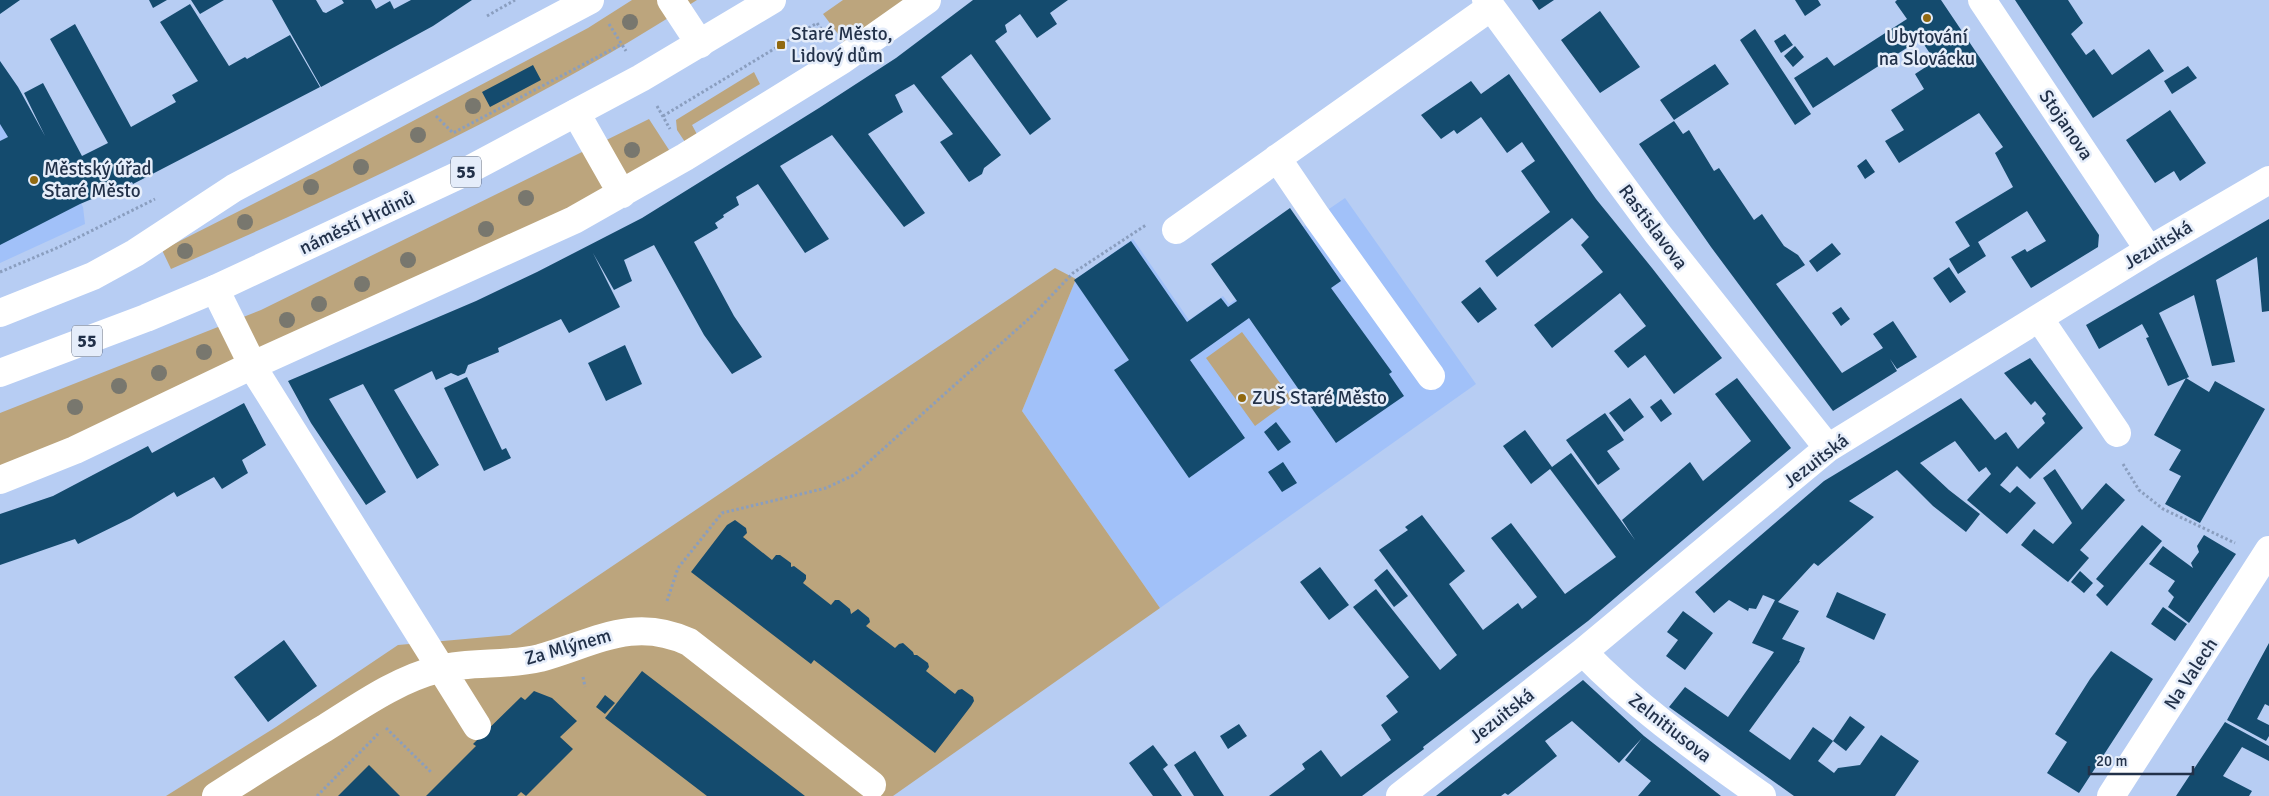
<svg xmlns="http://www.w3.org/2000/svg" width="2269" height="796" font-family="Signika,sans-serif">
<rect width="100%" height="100%" fill="#b7cdf3"/>
<path fill="#a1c1f9" d="M0 61 18 87 83 207 85 224 0 263Z
M1345 198 1476 384 1160 608 1022 411 1076 279 1133 239 1189 320 1223 296 1229 304 1245 293 1233 275Z"/>
<path fill="#bca57d" d="M632 0H697C531 106 352 190 171 269L162 250 330 165 588 28Z
M843 0H910L847 46 823 14Z
M754 72 760 84 692 125 699 138 685 142 677 130 676 120Z
M649 119 671 153 571 212 0 471V413L261 310Z
M1055 268 1076 279 1022 411 1160 608 893 796H166L276 727 398 645 510 635Z
M1242 332 1292 399 1255 426 1206 358Z"/>
<path fill="#144b6e" d="M0 0H20L0 14Z
M149 0H167L153 8Z
M191 0H224L200 14Z
M272 0H316L323 12 326 13 344 3 342 0H371L376 9 390 1 394 9 411 0H472L433 26 321 87Z
M973 0H1068L1050 13 1057 24 1037 38 1020 14 1005 25 1007 32 995 41 1051 119 1030 135 971 54 941 77 1001 155 984 168 982 174 969 182 940 142 953 134 914 84 895 95 903 112 868 134 925 213 904 227 832 135 780 166 829 239 805 253 758 184 736 197 739 205 723 215 724 217 715 223 718 228 694 242 734 316 762 357 732 374 704 335 654 245 624 260 632 281 614 290 593 253 620 307 569 333 561 319 498 348 499 352 468 365 465 373 458 376 451 373 436 380 432 371 394 390 439 465 417 479 363 384 329 399 386 492 366 505 311 423 288 381 476 301 537 272 642 218 819 108 896 58Z
M1532 0H1554L1539 10Z
M1795 0H1818L1821 5 1805 16Z
M1897 0H1941L2099 235 2098 247 2031 288 2011 257 2025 249 2027 252 2046 241 2027 211 1978 242 1986 256 1958 274 1949 259 1970 246 1955 222 2013 187 1995 153 2003 147 1979 113 1899 163 1885 141 1904 130 1891 110 1924 89 1915 74 1935 61 1921 40 1927 35 1813 108 1794 78 1827 57 1834 66 1907 19 1895 2Z
M2015 0H2068L2083 23 2071 34 2086 55 2094 49 2112 75 2149 49 2164 71 2093 118Z
M190 4 229 66 245 57 247 59 290 35 320 87 133 184 132 182 80 204 0 245V141L8 137 0 124V61L18 87 45 136 24 93 43 83 82 156 108 143 50 39 75 24 131 127 176 102 172 95 198 81 160 22Z
M1600 11 1640 67 1600 93 1561 40Z
M1755 29 1811 114 1795 125 1740 40Z
M1785 34 1793 45 1781 53 1774 41Z
M1795 46 1804 57 1793 67 1784 56Z
M1715 64 1729 84 1674 120 1660 100Z
M533 65 541 80 490 107 482 92Z
M2188 66 2197 78 2172 94 2164 81Z
M1509 74 1596 199 1652 268 1722 358 1674 394 1645 355 1628 368 1614 351 1646 326 1620 293 1552 348 1534 325 1603 272 1581 245 1589 237 1572 218 1497 277 1485 261 1550 212 1521 171 1535 161 1522 142 1507 153 1481 117 1457 134 1454 130 1441 139 1421 115 1471 81 1481 94Z
M2170 110 2206 163 2180 181 2174 171 2155 183 2126 140Z
M1674 121 1683 134 1689 130 1714 171 1719 168 1754 220 1762 214 1784 246 1798 255 1805 265 1776 284 1842 373 1883 348 1873 334 1893 321 1917 357 1897 369 1890 359 1897 371 1833 411 1711 247 1639 144Z
M1866 159 1875 172 1865 179 1857 166Z
M1290 208 1341 281 1331 288 1392 372 1389 374 1404 396 1336 443 1249 318 1190 360 1245 438 1189 478 1114 370 1129 360 1074 280 1131 241 1187 322 1221 298 1228 307 1237 301 1211 264Z
M2269 219V311L2262 312 2257 257 2216 280 2235 362 2212 366 2194 295 2159 313 2189 377 2168 386 2146 338 2149 337 2142 324 2099 349 2086 325Z
M1832 243 1841 254 1817 272 1809 261Z
M1949 267 1966 292 1950 303 1933 278Z
M1480 287 1497 309 1478 323 1461 302Z
M1841 307 1850 319 1841 326 1832 313Z
M625 345 642 384 606 401 588 363Z
M2030 358 2083 428 2030 479 2017 466 2000 485 2010 493 2017 486 2036 503 2007 534 1967 500 1991 474 1986 467 1979 472 1955 441 1920 463 1949 490 1980 514 1966 532 1933 506 1897 470 1849 501 1874 517 1818 566 1814 563 1778 602 1799 611 1782 639 1805 648 1799 661H1800L1749 731 1790 760 1813 727 1833 741 1818 761 1834 773 1838 768 1860 765 1881 735 1919 761 1895 796H1794L1669 707 1685 687 1728 717 1774 652 1752 643 1775 600 1763 595 1756 609 1749 608 1748 611 1729 600 1714 613 1695 592 1824 481 1961 398 1995 440 2006 432 2018 449 2045 423 2042 418 2046 414 2035 401 2031 405 2004 373Z
M467 377 502 450 506 448 511 458 484 471 444 388Z
M1737 378 1791 448 1588 621 1423 747 1424 749 1362 796H1269L1305 769 1302 764 1321 750 1341 777 1391 740 1381 725 1398 712 1386 696 1409 677 1353 607 1376 589 1440 670 1457 655 1379 550 1408 530 1405 527 1422 515 1465 571 1449 584 1483 630 1518 603 1522 609 1537 597 1491 538 1511 523 1565 594 1616 557 1550 469 1531 484 1503 446 1525 430 1552 467 1571 453 1635 540 1622 520 1690 462 1703 481 1751 441 1715 394Z
M2186 378 2209 392 2215 381 2265 409 2200 523 2165 504 2181 476 2169 470 2181 450 2154 435Z
M1630 398 1644 417 1624 432 1609 413Z
M1661 399 1672 414 1661 422 1650 407Z
M244 403 266 445 242 460 248 473 222 489 214 477 177 497 174 492 131 518 78 544 75 539 0 565V514L53 496 148 446 152 453Z
M1605 413 1624 440 1607 451 1620 469 1598 485 1566 440Z
M1276 422 1291 442 1278 451 1264 432Z
M1283 462 1297 483 1282 492 1268 472Z
M2055 469 2082 510 2106 483 2125 500 2080 550 2089 558 2068 582 2021 545 2034 529 2053 544 2072 523 2043 478Z
M735 520 746 528 747 533 743 537 772 560 776 555H780L791 563V567L794 566 806 575V579L803 583 831 605 835 600H839L850 609 851 614 858 609 869 618 870 622 866 626 895 648 899 644 903 643 913 652 914 655H917L928 663 929 667 926 671 955 694 958 690 962 689 973 697 974 701 971 706 935 753 814 660 811 664 691 572 727 525Z
M2142 525 2162 541 2107 606 2096 595 2104 586 2096 579Z
M2204 535 2236 554 2189 623 2168 607 2174 597 2168 591 2175 581 2149 564 2163 546 2193 568 2191 563 2199 552 2197 546Z
M1320 567 1349 605 1329 620 1300 582Z
M1387 569 1408 596 1394 607 1374 580Z
M2080 571 2093 583 2084 593 2071 582Z
M1837 592 1886 614 1874 640 1826 617Z
M2163 607 2187 624 2175 641 2151 624Z
M1683 611 1713 633 1685 670 1666 656 1678 640 1667 632Z
M284 640 317 686 268 722 234 677Z
M2269 643V706L2265 704 2257 719 2269 725V736L2266 741 2227 720Z
M2111 651 2153 679 2079 793 2047 773 2067 742 2055 734 2090 679Z
M642 671 805 796H707L605 718Z
M1583 680 1644 736 1721 796H1638L1651 781 1625 760 1642 738 1619 763 1572 721 1545 741 1557 756 1508 795 1505 793 1501 796H1436Z
M534 691 552 698 577 721 560 737 573 749 526 796 521 792 517 796H426L476 746 473 744 521 697 525 700Z
M605 695 615 703 605 714 596 707Z
M1850 716 1865 727 1846 751 1833 741Z
M2225 722 2269 746V761L2242 747 2223 776 2252 791 2249 796H2176Z
M1239 724 1247 736 1228 749 1220 736Z
M1153 745 1168 765 1163 769 1182 796H1153L1129 763Z
M1195 751 1224 796H1194L1174 765Z
M369 765 400 796H338Z"/>
<g fill="none" stroke-linecap="round" stroke-linejoin="round">
<path stroke="#8a9ebf" stroke-width="3" stroke-dasharray="2.5 2.5" stroke-linecap="butt" d="M487 16 515 0
M609 24 626 51
M657 106 670 129
M436 116 453 133 622 44
M663 116 817 23 824 33
M0 272 59 247 155 199
M2123 464 2139 490 2163 509 2235 543
M667 601 678 568 722 513 826 488 854 475 1033 315 1073 273 1146 225
M583 677 585 687
M386 728 432 773
M317 796 378 734"/>
<path stroke="#fff" stroke-width="28" d="M671 0 700 44
M1486 0 1657 233 1828 448
M1982 0 2149 250
M576 113 622 194
M1277 158 1317 217 1431 376
M1176 230 1491 7
M215 289 257 374 477 726
M0 313 93 276 135 253 234 188 590 0
M2039 318 2117 433
M0 480 75 450 253 365 574 220 685 157 842 60 927 0
M1583 652C1637 708 1699 751 1762 796
M216 796C252 773 288 750 325 728 360 706 398 679 439 669 472 661 507 666 540 658 594 643 633 616 689 642L872 785
M1400 796 1583 652 1828 448 2149 250 2269 180
M2111 796 2269 550"/>
<path stroke="#fff" stroke-width="28" d="M0 373 146 318 215 289 459 175 641 78 772 0"/>
</g>
<g fill="#78776e">
<circle cx="630" cy="22" r="8"/>
<circle cx="473" cy="106" r="8"/>
<circle cx="418" cy="135" r="8"/>
<circle cx="632" cy="150" r="8"/>
<circle cx="361" cy="167" r="8"/>
<circle cx="311" cy="187" r="8"/>
<circle cx="526" cy="198" r="8"/>
<circle cx="245" cy="222" r="8"/>
<circle cx="486" cy="229" r="8"/>
<circle cx="185" cy="251" r="8"/>
<circle cx="408" cy="260" r="8"/>
<circle cx="362" cy="284" r="8"/>
<circle cx="319" cy="304" r="8"/>
<circle cx="287" cy="320" r="8"/>
<circle cx="204" cy="352" r="8"/>
<circle cx="159" cy="373" r="8"/>
<circle cx="119" cy="386" r="8"/>
<circle cx="75" cy="407" r="8"/>
</g>
<g fill="#916910" stroke="#e5edfa" stroke-width="2">
<circle cx="1927" cy="18" r="5"/>
<rect x="776" y="40" width="10" height="10" rx="2.5"/>
<circle cx="34" cy="180" r="5"/>
<circle cx="1242" cy="398" r="5"/>
</g>
<g text-anchor="middle" dominant-baseline="central" stroke-width="5" stroke-linejoin="round" paint-order="stroke">
<g fill="#e5edfa" stroke="#5c697e" stroke-width="1">
<rect x="451" y="156.5" width="30" height="31" rx="4"/>
<rect x="72" y="325.5" width="30" height="31" rx="4"/>
</g>
<g font-size="18" font-weight="bold" fill="#223149">
<text x="466" y="172">55</text>
<text x="87" y="341">55</text>
</g>
<g font-size="19" fill="#223149" stroke="#e5edfa" text-anchor="start">
<text x="791" y="34">Staré Město,<tspan x="791" dy="22">Lidový dům</tspan></text>
<text x="1927" y="37" text-anchor="middle">Ubytování<tspan x="1927" dy="22">na Slovácku</tspan></text>
<text x="44" y="169">Městský úřad<tspan x="44" dy="22">Staré Město</tspan></text>
<text x="1252" y="398">ZUŠ Staré Město</text>
</g>
<g font-size="19" fill="#223149" stroke="#e5edfa">
<text transform="translate(2066 125) rotate(56)">Stojanova</text>
<text transform="translate(357 223) rotate(-25)">náměstí Hrdinů</text>
<text transform="translate(1653 227) rotate(53)">Rastislavova</text>
<text transform="translate(2158 245) rotate(-31)">Jezuitská</text>
<text transform="translate(1816 461) rotate(-37)">Jezuitská</text>
<text transform="translate(568 647) rotate(-16)">Za Mlýnem</text>
<text transform="translate(2191 674) rotate(-57)">Na Valech</text>
<text transform="translate(1502 716) rotate(-38)">Jezuitská</text>
<text transform="translate(1670 728) rotate(38)">Zelnitiusova</text>
</g>
</g>
<path d="M2089 766v8h104v-8" fill="none" stroke="#223149" stroke-width="2.5"/>
<text x="2096" y="766" font-size="15" fill="#223149" stroke="#e5edfa" stroke-width="4" paint-order="stroke">20 m</text>
</svg>
